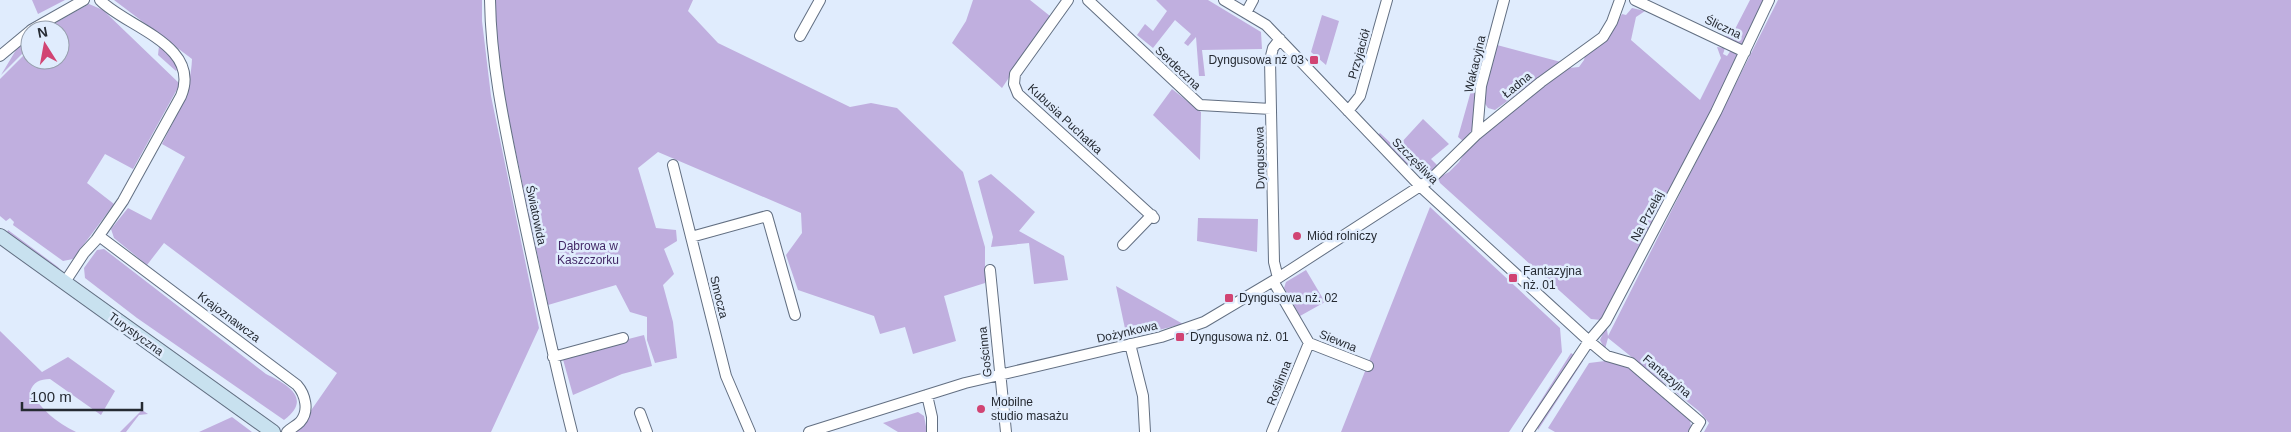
<svg xmlns="http://www.w3.org/2000/svg" width="2291" height="432" font-family="Arial,sans-serif">
<rect width="100%" height="100%" fill="#e0ecfd"/>
<path fill="#c0afdf" d="M32 0H65L38 14Z
M114 0H482V21L491 96 539 328 491 432H296L337 373 164 243 147 265 114 238 111 229 128 208 151 220 185 157 162 144C176 117 191 90 192 59Z
M495 0H693L688 11 718 43 850 107 871 103 897 108 963 172 985 247V283L944 296 956 341 913 354 905 327 880 334 874 316 798 290 786 255 802 233 801 213 658 152 638 168 656 228 676 230 677 241 664 249 674 274 663 285 673 322 677 358 655 363 647 340V317L630 312 616 285 548 305 504 96 497 47Z
M973 0H1030L1050 16 1002 88 952 43 966 21Z
M1156 0H1208L1261 32 1262 49 1202 50 1205 76H1199L1196 37 1188 46 1184 43 1191 34 1175 20 1153 48 1137 35 1145 24 1153 31 1167 11Z
M1750 0H1765L1745 45 1740 46 1723 37 1733 33Z
M1778 0H2291V432H1704L1709 423 1700 412 1608 338 1605 349 1600 340 1605 329 1607 330 1608 336Z
M89 4 103 10 180 84 133 169 105 154 87 183 114 204 73 259 63 261 13 225 14 222 10 218 6 221 0 216V79L30 49V60H60V30H49L57 22Z
M1632 8 1645 11 1636 17 1631 40 1700 100 1721 58 1717 47 1725 48 1723 54 1727 56 1731 50 1738 53 1739 57 1714 109 1601 320 1591 319 1440 183 1438 178 1449 172 1459 162 1466 151 1501 118 1557 73 1569 68 1579 67 1584 60 1585 55 1607 39 1622 14 1626 15Z
M1322 15 1339 21 1326 65 1311 52Z
M30 37V46L1 75 16 50Z
M1497 45 1561 62 1495 110 1488 108 1481 98Z
M159 46 167 51 179 67 176 71 158 55Z
M1478 66 1481 69 1473 129 1463 141 1458 137Z
M1172 89 1201 112 1200 160 1153 115Z
M1423 119 1449 144 1431 159 1439 167 1431 173 1400 144Z
M1380 133 1412 163 1410 169 1378 135Z
M991 174 1035 212 1019 231 1064 256 1068 280 1034 284 1029 243 991 247 993 237 978 181Z
M1430 207 1560 328 1562 352 1509 432H1341Z
M1198 218 1258 219 1257 252 1197 241Z
M8 230 58 267 63 273 6 235Z
M104 249 266 374C289 385 312 399 284 420L137 318 85 278 84 268 97 250Z
M1306 270 1325 302 1300 316 1284 288 1286 282Z
M1116 286 1183 324 1127 338Z
M0 331 42 372 68 357 115 391 101 415 50 379C40 379 33 382 30 392 43 411 56 422 76 432H0Z
M644 335 652 366 622 374 573 395 562 356Z
M1571 353 1574 355 1524 432H1521Z
M1581 360 1583 361 1538 430 1537 426Z
M1605 361 1629 367 1690 419 1691 427 1688 432H1555L1548 428 1589 363Z
M142 410 148 414 139 415 126 432H120Z
M918 412 924 416 927 432H898L883 423Z
M232 417 252 432H199Z"/>
<g fill="none" stroke-linecap="round" stroke-linejoin="round">
<defs>
<path id="minor" d="M490 0C491 70 507 137 521 206 537 282 553 357 572 432
M1068 0 1015 74 1014 84 1018 94 1154 218
M1088 0 1200 105 1271 109
M1224 0 1266 25 1421 187 1589 341 1607 356 1631 363 1700 422 1694 432
M1635 0 1745 52
M1246 13 1253 0
M31 30 84 0
M800 36 820 0
M0 56 30 31
M1348 111 1360 96 1387 0
M1477 134 1481 86 1504 0
M673 165 726 376 750 432
M99 236 297 385C305 394 310 411 300 422 296 426 291 428 287 432
M691 237 767 216 795 315
M1123 245 1152 215
M990 270 1006 432
M1278 278 1274 262 1270 60 1273 48 1280 39
M1273 281 1309 343 1368 366
M65 282 84 253 96 240 123 201 181 96C202 45 126 27 100 0
M1130 344 1143 396 1145 432
M553 357 623 338
M927 395 932 417V432
M640 413 647 432
M809 432 965 383 1161 337 1204 322 1278 278 1431 179 1477 134 1541 82 1603 37 1612 22 1620 0
M1272 432 1309 343
M1528 432 1589 341 1606 321 1716 112 1769 0"/>
<path id="secondary" d="M0 236 273 432"/>
</defs>
<use href="#minor" stroke="#626f82" stroke-width="12"/>
<use href="#secondary" stroke="#626f82" stroke-width="16"/>
<use href="#minor" stroke="#fff" stroke-width="10"/>
<use href="#secondary" stroke="#c8e1ef" stroke-width="14"/>
</g>
<g fill="#d14473" stroke="#e0ecfd" stroke-width="2">
<rect x="1309" y="55" width="10" height="10" rx="2.5"/>
<circle cx="1297" cy="236" r="5"/>
<rect x="1508" y="273" width="10" height="10" rx="2.5"/>
<rect x="1224" y="293" width="10" height="10" rx="2.5"/>
<rect x="1175" y="332" width="10" height="10" rx="2.5"/>
<circle cx="981" cy="409" r="5"/>
</g>
<g text-anchor="middle" dominant-baseline="central" stroke-width="5" stroke-linejoin="round" paint-order="stroke">
<g font-size="12" fill="#252a32" stroke="#e0ecfd">
<text transform="translate(1723 27) rotate(25)">Śliczna</text>
<text transform="translate(1359 54) rotate(-74)">Przyjaciół</text>
<text transform="translate(1475 64) rotate(-77)">Wakacyjna</text>
<text transform="translate(1178 68) rotate(43)">Serdeczna</text>
<text transform="translate(1517 85) rotate(-39)">Ładna</text>
<text transform="translate(1065 119) rotate(43)">Kubusia Puchatka</text>
<text transform="translate(1260 158) rotate(-91)">Dyngusowa</text>
<text transform="translate(1415 161) rotate(45)">Szczęśliwa</text>
<text transform="translate(536 215) rotate(78)">Światowida</text>
<text transform="translate(1647 216) rotate(-62)">Na Przełaj</text>
<text transform="translate(719 297) rotate(76)">Smocza</text>
<text transform="translate(229 317) rotate(37)">Krajoznawcza</text>
<text transform="translate(1127 332) rotate(-13)">Dożynkowa</text>
<text transform="translate(136 334) rotate(36)">Turystyczna</text>
<text transform="translate(1338 341) rotate(22)">Siewna</text>
<text transform="translate(985 352) rotate(-96)">Gościnna</text>
<text transform="translate(1667 376) rotate(40)">Fantazyjna</text>
<text transform="translate(1279 383) rotate(-68)">Roślinna</text>
</g>
<g font-size="12" fill="#252a32" stroke="#e0ecfd" text-anchor="start">
<text x="1304" y="60" text-anchor="end">Dyngusowa nż 03</text>
<text x="1307" y="236">Miód rolniczy</text>
<text x="1523" y="271">Fantazyjna<tspan x="1523" dy="14">nż. 01</tspan></text>
<text x="1239" y="298">Dyngusowa nż. 02</text>
<text x="1190" y="337">Dyngusowa nż. 01</text>
<text x="991" y="402">Mobilne<tspan x="991" dy="14">studio masażu</tspan></text>
</g>
<g font-size="12" fill="#432967" stroke="#e0ecfd">
<text x="588" y="246">Dąbrowa w<tspan x="588" dy="14">Kaszczorku</tspan></text>
</g>
</g>
<g transform="translate(45 45) rotate(349)"><circle r="24" fill="#e0ecfd" stroke="#959eac"/>
<path d="M0-4L9 19L0 12L-9 19Z" fill="#d14473"/>
<text y="-8" font-size="14" font-weight="bold" text-anchor="middle" fill="#252a32">N</text>
</g>
<path d="M22 402v8h120v-8" fill="none" stroke="#252a32" stroke-width="2.5"/>
<text x="30" y="402" font-size="15" fill="#252a32" stroke="#e0ecfd" stroke-width="4" paint-order="stroke">100 m</text>
</svg>
